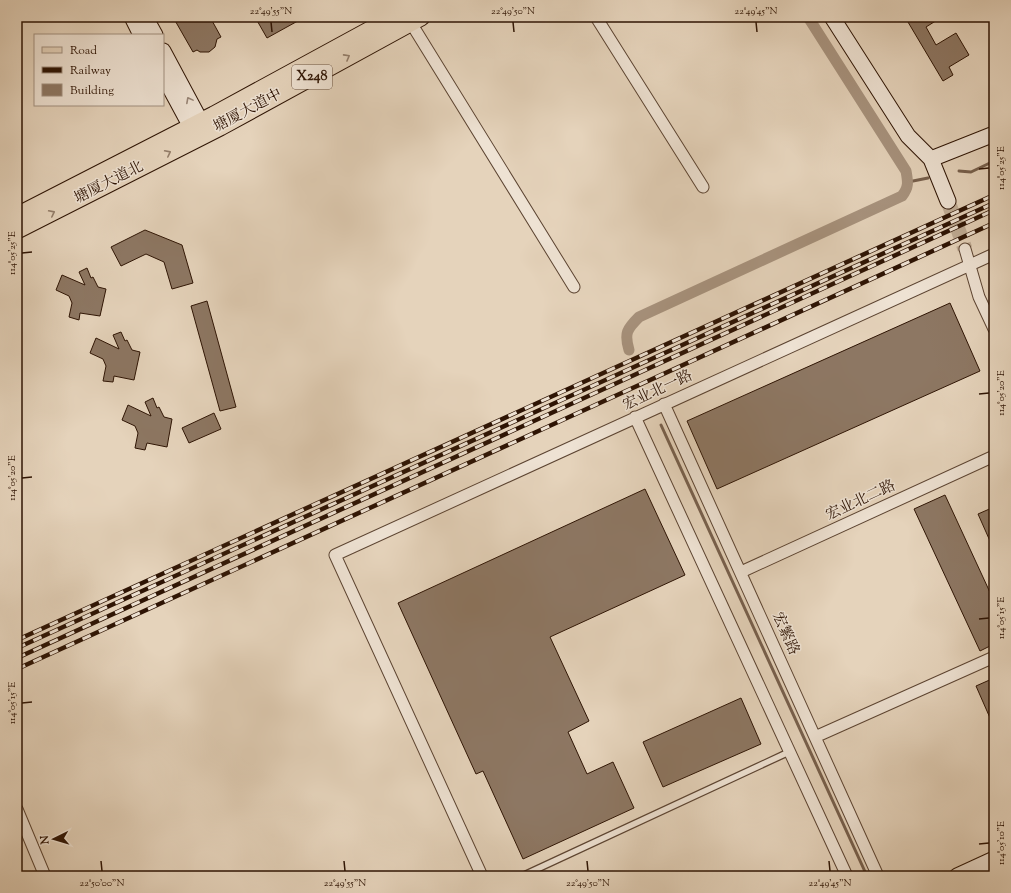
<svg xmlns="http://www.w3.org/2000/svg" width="1011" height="893" font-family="'Sorts Mill Goudy','Noto Serif SC',serif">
<rect width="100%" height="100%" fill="#e5d3bb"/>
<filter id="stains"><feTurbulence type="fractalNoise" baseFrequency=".005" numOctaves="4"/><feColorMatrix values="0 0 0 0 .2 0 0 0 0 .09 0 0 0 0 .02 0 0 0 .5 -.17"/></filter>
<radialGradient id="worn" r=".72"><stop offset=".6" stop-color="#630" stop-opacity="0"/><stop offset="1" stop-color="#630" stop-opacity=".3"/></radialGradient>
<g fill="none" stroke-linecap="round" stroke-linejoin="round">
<path stroke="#77604d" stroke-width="3" d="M959 171 971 172 994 161
M908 182 928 178
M661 425 867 876"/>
<path stroke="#a7927d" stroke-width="11" d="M629 350C624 333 627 329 639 317L902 196C909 187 908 182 906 171L808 17"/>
</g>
<path fill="#8d7763" stroke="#2e1404" d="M173 17H210L221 37 217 39 215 47 209 52H200L197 50 193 52Z
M255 17H305L267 38Z
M905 17H942L926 27 936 45 956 33 969 55 949 67 953 75 943 81Z
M145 230 182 245 193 283 172 289 164 262 146 254 121 266 111 247Z
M87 268 91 278 93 277 98 287 106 289 100 316 80 313 79 320 69 317 72 303 69 296 56 290 62 275 85 285 79 272Z
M207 301 236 407 220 411 191 306Z
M950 303 980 371 717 489 687 421Z
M121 332 125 341 127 340 132 350 140 352 134 380 114 376 113 382 103 381 106 366 103 359 90 353 96 338 119 349 113 335Z
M153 398 157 408 159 407 164 417 172 419 167 447 147 443 145 450 135 448 138 433 135 426 122 420 128 405 151 416 145 402Z
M214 413 221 429 189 443 182 428Z
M645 489 685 575 550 637 589 721 568 732 587 774 613 762 634 808 523 859 483 771 476 774 398 603Z
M945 495 994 601V644L980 651 914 509Z
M994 507V550L978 514Z
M994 678V727L976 686Z
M741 698 761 744 663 787 643 742Z"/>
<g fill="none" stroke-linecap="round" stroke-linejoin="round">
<path stroke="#c0ad96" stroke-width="15" stroke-dasharray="15 8" stroke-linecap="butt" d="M948 201 965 249"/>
<defs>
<path id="lane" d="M522 876 789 752"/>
<path id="street" d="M596 17 703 187
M411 23 574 287
M965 249 979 297 994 329
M664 404 878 876
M635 417 847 876
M741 572 994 456
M815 737 994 657
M17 809 45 876
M482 876 335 555 994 254"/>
<path id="secondary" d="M132 17 141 35
M145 17 155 35
M832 17 908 136 931 159 948 201
M163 51 201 122 202 133
M163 75 191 127 200 134
M931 159 994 134
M957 876 994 859
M990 876 994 874"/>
<path id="primary" d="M17 216 214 115 394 17
M17 230 220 127 421 17"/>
</defs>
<use href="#lane" stroke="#5c4432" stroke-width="8"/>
<use href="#street" stroke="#5c4432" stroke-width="13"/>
<use href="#secondary" stroke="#2e1404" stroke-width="17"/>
<use href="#primary" stroke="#2e1404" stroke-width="19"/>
<use href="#lane" stroke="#eee2d3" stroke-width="5.5"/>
<use href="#street" stroke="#eee2d3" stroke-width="11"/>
<use href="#secondary" stroke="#eee2d3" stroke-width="15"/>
<use href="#primary" stroke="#e5d3bb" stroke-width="17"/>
<defs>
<path id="rail" d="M17 640 994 195
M17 648 994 203
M17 658 994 210
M17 669 994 223"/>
</defs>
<use href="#rail" stroke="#2e1404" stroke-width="4.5"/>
<use href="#rail" stroke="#eee2d3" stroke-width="3" stroke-dasharray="9" stroke-linecap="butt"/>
</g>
<defs><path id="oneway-chevron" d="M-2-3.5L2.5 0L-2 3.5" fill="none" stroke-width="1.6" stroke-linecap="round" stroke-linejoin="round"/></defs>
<g stroke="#937d69">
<use href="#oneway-chevron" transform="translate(347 57) rotate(-29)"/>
<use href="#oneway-chevron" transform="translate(168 153) rotate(-27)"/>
<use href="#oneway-chevron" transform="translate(52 213) rotate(-27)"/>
</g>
<use stroke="#988576" href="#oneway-chevron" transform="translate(189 100) rotate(-118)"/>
<path fill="none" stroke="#2e1404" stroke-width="1.5" d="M271 22 272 32M513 22 514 32M756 22 757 32M979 169 989 168M22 253 32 252M979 394 989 393M22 478 32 477M979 619 989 618M22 703 32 702M979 844 989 843M101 861 102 871M344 861 345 871M587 861 588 871M829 861 830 871"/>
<g text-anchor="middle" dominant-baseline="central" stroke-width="3" stroke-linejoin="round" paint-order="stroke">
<rect fill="#eee2d3" stroke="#685242" stroke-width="1" x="292" y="65" width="40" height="24" rx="3"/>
<g font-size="14" font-weight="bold" fill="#2e1404">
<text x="312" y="77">X248</text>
</g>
<g font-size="15" fill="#2e1404" stroke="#eee2d3">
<text transform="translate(248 111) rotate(-28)">塘厦大道中</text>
<text transform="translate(109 183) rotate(-27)">塘厦大道北</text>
<text transform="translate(658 391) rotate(-25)">宏业北一路</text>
<text transform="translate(861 501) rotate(-25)">宏业北二路</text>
<text transform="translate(785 634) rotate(66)">宏繁路</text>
</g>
</g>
<rect width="1011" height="893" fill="none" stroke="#e5d3bb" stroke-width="44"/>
<rect x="34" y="34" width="130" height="72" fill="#eee2d3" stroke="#a19080"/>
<rect x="42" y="47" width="20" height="6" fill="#e5d3bb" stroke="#a19080"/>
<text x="70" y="54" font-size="12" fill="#2e1404">Road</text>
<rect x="42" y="67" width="20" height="6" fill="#2e1404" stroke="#a19080"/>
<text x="70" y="74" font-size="12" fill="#2e1404">Railway</text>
<rect x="42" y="84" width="20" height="12" fill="#8d7763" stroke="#a19080"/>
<text x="70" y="94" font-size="12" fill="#2e1404">Building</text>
<g transform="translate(54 839) rotate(265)" stroke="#eee2d3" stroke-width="3" paint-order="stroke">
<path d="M0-3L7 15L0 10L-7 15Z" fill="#2e1404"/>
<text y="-6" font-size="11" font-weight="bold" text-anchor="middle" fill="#2e1404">N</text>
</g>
<rect x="22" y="22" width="967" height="849" fill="none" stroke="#2e1404" stroke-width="1.5"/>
<g font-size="10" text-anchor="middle" fill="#2e1404">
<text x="271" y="14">22°49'55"N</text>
<text x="513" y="14">22°49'50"N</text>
<text x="756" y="14">22°49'45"N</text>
<text transform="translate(1000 168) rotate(-90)" y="4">114°05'25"E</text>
<text transform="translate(11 253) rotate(-90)" y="4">114°05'25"E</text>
<text transform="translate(1000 393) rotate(-90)" y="4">114°05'20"E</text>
<text transform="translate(11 478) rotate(-90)" y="4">114°05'20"E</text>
<text transform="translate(1000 618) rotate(-90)" y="4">114°05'15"E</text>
<text transform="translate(11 703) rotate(-90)" y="4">114°05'15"E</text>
<text transform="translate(1000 843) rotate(-90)" y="4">114°05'10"E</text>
<text x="102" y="886">22°50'00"N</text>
<text x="345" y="886">22°49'55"N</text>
<text x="588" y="886">22°49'50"N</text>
<text x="830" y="886">22°49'45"N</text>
</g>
<rect width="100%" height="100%" filter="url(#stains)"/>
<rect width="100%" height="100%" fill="url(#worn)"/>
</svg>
